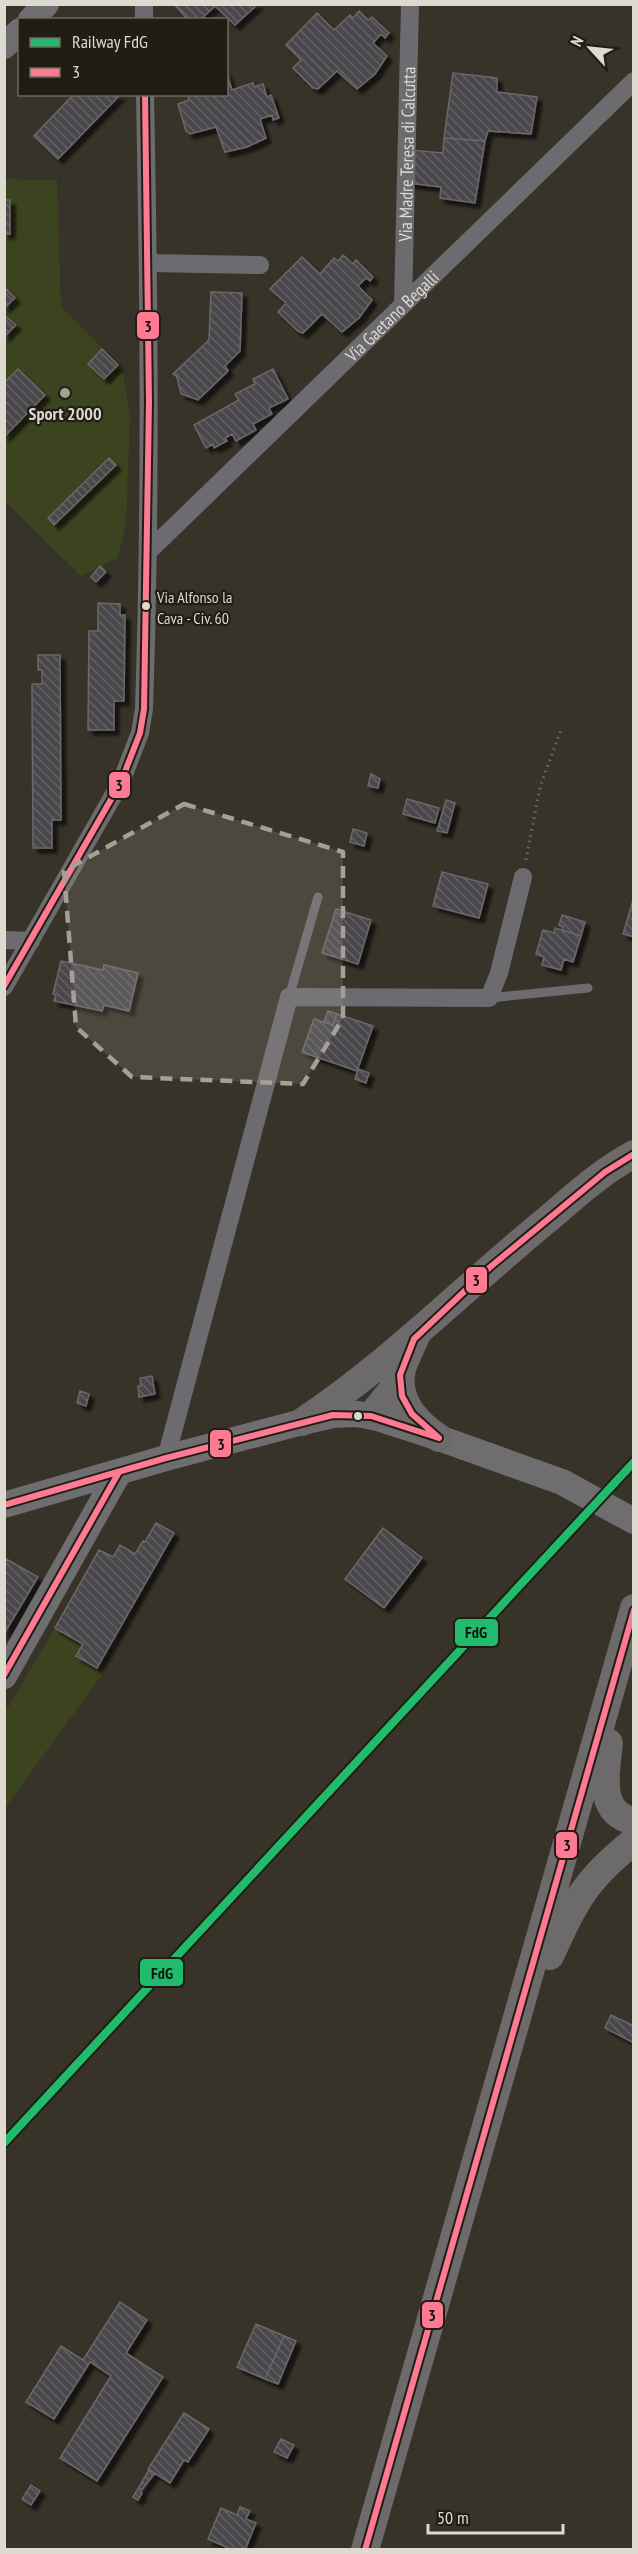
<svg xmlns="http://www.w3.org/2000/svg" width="638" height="2554" font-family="'PT Sans Narrow',sans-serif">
<defs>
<pattern id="building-back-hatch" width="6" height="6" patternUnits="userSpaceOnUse" patternTransform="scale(1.5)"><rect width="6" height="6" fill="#4a474b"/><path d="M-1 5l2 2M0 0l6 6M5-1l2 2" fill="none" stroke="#646164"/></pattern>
<filter id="shadow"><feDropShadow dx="5" dy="5" stdDeviation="1.5" flood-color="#0009"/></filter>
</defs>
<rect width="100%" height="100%" fill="#383329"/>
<path fill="#3c431f" d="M4 179 57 180 61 307 122 368 130 417 126 524 118 557 81 576 5 501Z
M55 1628 83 1644 76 1657 97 1668 100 1664 107 1668 5 1808V1713Z"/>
<path fill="url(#building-back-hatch)" stroke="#6a6868" stroke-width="1.5" filter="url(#shadow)" d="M174 4H258L235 25 215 6 200 20H188Z
M359 11 368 20 372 17 389 33 385 38 381 34 373 43 387 56 375 74 357 89 337 71 318 89 313 88 293 68 301 60 286 45 317 13 334 30 350 15 353 18Z
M226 71 232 90 253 83 254 87 263 84 267 97 271 95 279 118 273 120 272 115 260 119 266 138 247 147 225 152 216 127 190 134 186 131 178 104 189 100 187 94H226Z
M453 73 497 78V92L537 97 531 134 488 131 485 141 444 138Z
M74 94 120 95 58 159 34 136Z
M444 138 485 141 475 203 440 198 441 187 408 183 410 150 443 153Z
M4 200H10V234H4Z
M343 255 353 264 356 260 373 277 370 281 366 278 358 286 372 300 359 318 342 332 322 314 303 333 298 331 278 312 286 303 270 289 302 257 320 274 334 258 338 261Z
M4 287 15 298 4 308Z
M211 292 242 293 240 351 225 366 228 370 227 372 198 400 181 394 177 377 173 374 209 340Z
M4 315 16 325 4 337Z
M102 349 118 365 104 379 88 364Z
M18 369 45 395 4 437V383Z
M273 369 288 399 269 408 272 414 253 424 256 430 236 441 232 434 225 438 227 441 214 448 213 444 206 448 194 425 239 400 235 394 255 384 253 379Z
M109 458 116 465 54 525 48 518Z
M100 566 106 572 96 582 91 577Z
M98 603 120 604V615H125L124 701H114V730H88L89 631H98Z
M38 655H60L61 820H52V848H33L32 684H42V670H38Z
M371 774 380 779 378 788 368 786Z
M407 799 439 808 435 823 403 814Z
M446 800 455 803 447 833 437 831Z
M353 829 367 833 364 846 350 842Z
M442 872 488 884 479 918 433 906Z
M634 897V937L623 934Z
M336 909 371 920 358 964 322 953Z
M562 915 585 922 581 936 562 930 563 927 559 925Z
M555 928 581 936 573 962 564 959 561 970 542 965 544 957 536 954 543 930 554 933Z
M61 961 103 970 104 965 138 973 129 1011 104 1005 102 1011 54 1001 56 995 53 994Z
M328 1011 337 1014 333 1025 324 1022Z
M337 1014 373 1026 357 1071 302 1052 314 1019 333 1025Z
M358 1069 369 1073 366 1083 355 1079Z
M152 1376 155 1394 139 1397 138 1386H141L140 1378Z
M80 1391 89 1394 86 1406 77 1403Z
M156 1523 174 1533 97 1668 76 1656 83 1644 55 1628 99 1550 113 1557 120 1545 135 1554 143 1541 145 1542Z
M383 1528 422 1558 384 1608 345 1579Z
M6 1559 38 1577 4 1634V1562Z
M611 2015 634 2026V2043L605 2028Z
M120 2302 147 2320 126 2353 163 2377 97 2481 60 2458 111 2376 90 2362 54 2419 26 2402 61 2346 83 2360Z
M256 2324 284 2336 265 2379 237 2367Z
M284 2336 296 2341 278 2384 265 2379Z
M184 2413 209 2429 188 2462 184 2460 170 2483 148 2469Z
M281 2439 294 2445 287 2458 274 2452Z
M149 2470 155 2473 140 2492 142 2493 138 2500 133 2497Z
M31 2485 40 2491 31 2505 22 2499Z
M240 2507 250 2511 246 2519 256 2523 245 2550H233L208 2539 221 2508 237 2515Z"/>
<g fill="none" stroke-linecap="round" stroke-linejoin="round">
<path stroke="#6c6a6a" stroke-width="3" stroke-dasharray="1.5 4.5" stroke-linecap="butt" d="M526 860 540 787 561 730"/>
<path stroke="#6c6b70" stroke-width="9" d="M289 997 318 897
M489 998 588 988"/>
<g stroke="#6c6b70" stroke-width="18">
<path d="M144 4V20"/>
<path d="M149 263 260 265"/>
<path id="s1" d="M403 304 410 4"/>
<path id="s2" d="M149 551 634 81"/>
<path d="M4 940 31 941"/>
<path d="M4 987 121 782 140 733 144 709C151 504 149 299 145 94"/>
<path d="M166 1458 289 997 489 998 499 973 523 877"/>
</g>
<path stroke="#6e6d70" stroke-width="26" d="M31 20 46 4
M4 46 20 31
M4 1505 166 1458 302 1422 333 1415 356 1414 371 1416 439 1438 562 1482 634 1521
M4 1676 119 1472"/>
<path stroke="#6d6a6c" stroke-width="28" d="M402 1369C395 1399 415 1422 439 1438
M371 1416 392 1390 416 1336
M302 1422C389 1364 462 1290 543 1223 572 1199 600 1172 634 1154
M609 1743C606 1772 596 1813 634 1821
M550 1956C575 1901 585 1880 634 1841
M365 2550 634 1608"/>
<defs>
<path id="bus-1" d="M4 986 121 782 140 733 144 709 149 402 145 94
M439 1438 412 1414 402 1396 400 1375 414 1339 489 1268 605 1172 634 1154
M4 1505 166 1458 333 1415 371 1416 439 1438
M4 1675 119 1472
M365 2550 634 1610"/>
</defs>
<use href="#bus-1" stroke="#211d15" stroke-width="10"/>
<use href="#bus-1" stroke="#fe7a93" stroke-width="6"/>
<defs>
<path id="rail-1" d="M4 2143 634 1462"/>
</defs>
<use href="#rail-1" stroke="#211d15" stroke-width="12"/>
<use href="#rail-1" stroke="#20bc6c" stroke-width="8"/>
</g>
<path fill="#a5a095" fill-opacity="0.2" stroke="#a5a095" stroke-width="4.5" stroke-dasharray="12 8" stroke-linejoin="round" d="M184 804 343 852V1018L303 1084 132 1077 76 1027 64 871Z"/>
<circle fill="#a5a095" stroke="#211d15" stroke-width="2" cx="65" cy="393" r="6"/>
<g fill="#dfdacf" stroke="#211d15" stroke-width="2">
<circle cx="146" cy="606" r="5"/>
<circle cx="358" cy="1416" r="5"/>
</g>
<g text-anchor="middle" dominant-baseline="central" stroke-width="4.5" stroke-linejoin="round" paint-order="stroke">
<g font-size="16" fill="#dfdacf" stroke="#211d15" text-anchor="start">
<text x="157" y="597">Via Alfonso la<tspan x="157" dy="21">Cava - Civ. 60</tspan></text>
</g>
<g font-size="18" fill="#dfdacf" stroke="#211d15">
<text stroke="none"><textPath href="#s1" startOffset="150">Via Madre Teresa di Calcutta</textPath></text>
<text stroke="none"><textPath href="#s2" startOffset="338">Via Gaetano Begalli</textPath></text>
</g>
<g font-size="18" font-weight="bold" fill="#dfdacf" stroke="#211d15">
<text x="65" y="413">Sport 2000</text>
</g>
</g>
<g stroke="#211d15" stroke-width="2">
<rect x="136" y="311" width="24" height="29" rx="6" fill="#fe7a93"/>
<rect x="108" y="771" width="23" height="28" rx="6" fill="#fe7a93"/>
<rect x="465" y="1266" width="23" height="28" rx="6" fill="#fe7a93"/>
<rect x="209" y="1429" width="23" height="29" rx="6" fill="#fe7a93"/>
<rect x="454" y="1618" width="45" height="29" rx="6" fill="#20bc6c"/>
<rect x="555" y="1831" width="23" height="28" rx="6" fill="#fe7a93"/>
<rect x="139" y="1958" width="45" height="29" rx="6" fill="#20bc6c"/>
<rect x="421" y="2301" width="23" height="28" rx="6" fill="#fe7a93"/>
</g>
<g font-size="16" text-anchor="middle" font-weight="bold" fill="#111">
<text x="148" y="332">3</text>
<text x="119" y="791">3</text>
<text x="476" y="1286">3</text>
<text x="221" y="1450">3</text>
<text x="476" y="1638">FdG</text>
<text x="567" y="1851">3</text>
<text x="162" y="1979">FdG</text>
<text x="432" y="2321">3</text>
</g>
<rect width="638" height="2554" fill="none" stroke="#dfdacf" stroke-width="12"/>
<rect x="18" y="18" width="210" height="78" fill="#211d15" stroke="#6d695f" stroke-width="1.5"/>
<rect x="30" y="38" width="30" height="9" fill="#20bc6c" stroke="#6d695f" stroke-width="1.5"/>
<text x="72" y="48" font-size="18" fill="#dfdacf">Railway FdG</text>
<rect x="30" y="68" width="30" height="9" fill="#fe7a93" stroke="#6d695f" stroke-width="1.5"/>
<text x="72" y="78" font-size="18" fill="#dfdacf">3</text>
<g transform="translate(590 48) rotate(297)" stroke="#211d15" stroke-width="4.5" paint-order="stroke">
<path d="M0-4.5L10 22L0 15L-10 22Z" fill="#dfdacf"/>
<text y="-9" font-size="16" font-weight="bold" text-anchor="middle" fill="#dfdacf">N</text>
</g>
<path d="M428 2524v9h135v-9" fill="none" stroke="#dfdacf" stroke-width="3"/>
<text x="437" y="2524" font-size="18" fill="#dfdacf" stroke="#211d15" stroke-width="4.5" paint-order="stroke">50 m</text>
</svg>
